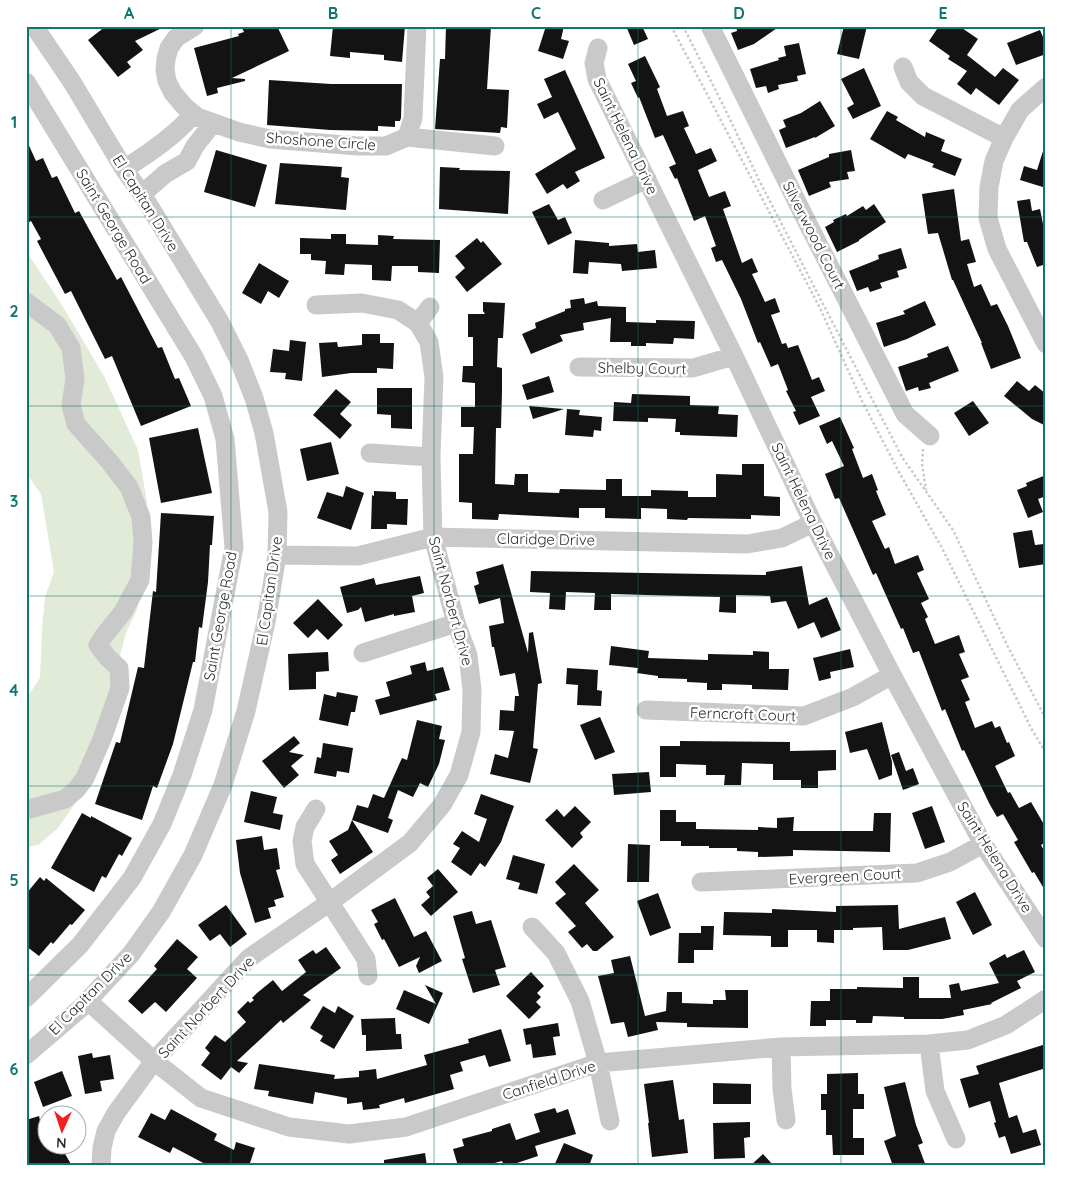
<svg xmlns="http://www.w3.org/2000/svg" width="1072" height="1192" font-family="Quicksand,sans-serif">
<rect width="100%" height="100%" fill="#fff"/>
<path fill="#e1ebd8" d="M26 251 60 302 104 376 138 450 147 502 144 572 137 610 126 633 120 655 123 663 79 798 58 828 38 845 26 847V699L40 678 42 629 45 597 54 572 41 494 26 473Z"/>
<path fill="#131313" d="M106 26H166L135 41 143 50 127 62 131 67 118 77 88 40Z
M241 26H277L289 51 232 78 245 79V81L217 88 218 93 207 96 194 48 239 36 238 34 244 32Z
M333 26H405L402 62 384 60V55L350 52V58L330 56Z
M446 26H491L487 89 509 90 507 128 501 127 500 133 435 129 440 59H445Z
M546 26H564L561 39 569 41 563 59 538 51Z
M626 26H642L648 39 634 45Z
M736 26H780L754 44 738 50 731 33 737 31Z
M844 26H867L859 59 837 54Z
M939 26H959L978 39 967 55 995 77 1003 68 1019 80 999 105 976 88 971 95 957 84 967 71 948 59 950 56 929 41Z
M1040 30 1046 44V54L1016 65 1007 43Z
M799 43 806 74 797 76 798 81 778 85 779 89 768 93 766 86 756 88 750 69 779 60 778 58 786 56 784 46Z
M645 56 660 87 657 89 667 116 683 111 689 126 684 128 696 154 711 148 717 161 698 170 709 197 725 191 731 206 723 209 742 263 752 258 758 272 752 274 765 302 775 298 780 312 771 315 782 344 786 343 788 348 798 345 812 380 819 377 825 391 811 397 820 416 799 425 793 412 796 411 786 391 788 390 778 364 771 367 760 342 758 343 741 299 722 260 716 262 711 248 716 246 705 216 694 221 677 178 675 179 669 167 676 164 663 135 655 138 639 97 638 98 631 83 636 81 628 64Z
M864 68 881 106 853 119 847 108 854 104 841 79Z
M565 70 605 158 575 172 580 181 567 189 563 184 547 194 535 174 576 149 558 112 544 119 537 104 552 97 544 79Z
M269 80 331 84H402L401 118 400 121H395V127L378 126V131L330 130 267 125Z
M820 101 835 126 815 138V137L786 148 779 130 786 127 783 120 801 113Z
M887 111 898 117 896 120 925 137 926 132 945 140 941 151 962 159 955 176 932 167 934 164 908 154 905 159 870 139Z
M26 139 36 161 43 158 52 178 57 176 75 213 79 211 117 280 121 277 158 348 162 347 175 379 179 378 191 406 141 426 112 356 105 359 71 291 65 294 37 241 41 239 31 221 26 224Z
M1044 148H1046V188L1020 180 1024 166 1037 170Z
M216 150 267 165 255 207 204 192Z
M851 150 855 171 847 172 849 179 829 182 831 187 809 196 798 170 829 157V154Z
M280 163 342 167 341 177 349 178 346 210 275 204Z
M440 167 460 168 459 170 510 171 508 214 439 209Z
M954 189 961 241 969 239 976 262 967 264 974 287 981 284 991 306 997 304 1008 326 1021 358 991 369 981 343H982L953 280H952L938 233 928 234 922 194Z
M1030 199 1032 211 1040 209 1046 239V264L1037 267 1027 242H1024L1017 201Z
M549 204 558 220 565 217 572 233 548 245 532 212Z
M874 204 886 222 859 240V241L837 252 825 227 834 222 833 220 846 214 847 216 863 206 866 210Z
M331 234H346V244L378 245V235L394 236 393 239 440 240 439 273 418 272V266H392L391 281 372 280V265L345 264 344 275 325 274 326 261 311 260V254H300V238L331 239Z
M477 238 481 243 483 241 502 264 467 292 455 277 465 268 455 256Z
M575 240 609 243V246L637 244 638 252 655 250 657 268 622 271 621 264 589 262 588 274 573 273Z
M901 248 907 268 897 271 899 277 880 283 882 288 870 292 868 287 857 291 849 271 879 259 878 255Z
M259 263 289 281 279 298 268 291 261 304 242 293Z
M584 298 585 304 597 301 598 306 626 307V322L656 323V320L695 321 694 339 674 338 673 344 646 343V346H631V342H610L611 318 583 323 584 330 560 335 563 341 531 354 522 334 536 328 535 323 565 311V309L571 308 570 300Z
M925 301 936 325 907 339 884 347 876 323 905 314 903 311Z
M483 302 505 303 503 338H498L497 367 502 368V391L501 428H496L495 484 514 485 515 474H528V492L559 493 560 489 606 490V479H622V496H651V490L688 491V497H716V474L742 475V464H764V496L780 497V516L751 515V519L688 518 687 520 667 519V509L641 508V519L605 518V508H579V518L499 514 498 520 472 519V503L459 502V454H473L474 427H461V407H475V383L462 382 463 366H473V337H468V314H485L483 311Z
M362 334H380V343H394L393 369 377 368V373H351L322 377 319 343 337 342 338 347 362 345Z
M290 340 306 342 302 381 285 379 286 373 270 372 273 349 289 351Z
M948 346 959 371 929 383 931 388 919 391 918 387 906 391 898 367 928 357 927 354Z
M549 376 554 392 527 400 522 385Z
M1017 381 1029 391 1035 385 1046 394V426L1032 419 1004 396Z
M377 388H412V429L391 428V415L377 414Z
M336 389 351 402 340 414 352 425 340 439 313 415Z
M632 394 690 396V405L719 406 718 414 738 415 737 437 680 435V432H675L676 419 648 418V422L613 421 614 402 631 403Z
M973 401 989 423 969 436 954 413Z
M529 406 564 409 533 419Z
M567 409 580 410 579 415 602 417 601 431 594 430 593 437 565 435Z
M840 417 854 448 852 449 863 478 872 474 878 490 876 491 886 515 872 521 885 549 889 547 895 564 918 555 924 570 917 573 929 599 921 603 928 617 925 619 935 644 959 635 965 652 959 654 969 677 961 680 970 700 965 702 975 728 992 721 995 728 1000 726 1007 743 1009 742 1015 756 995 766 1008 793 1010 792 1019 808 1031 802 1046 828V842L1041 845 1046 854V892L1034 872 1032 873 1014 842 1018 840 1003 814 997 817 989 803 964 750 962 751 945 709 942 711 919 651 913 653 903 628 901 629 876 573 873 575 839 498 835 499 825 474 844 466 832 441 827 444 819 426Z
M198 428 212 493 161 503 149 438Z
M331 442 339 474 307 481 300 449Z
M1046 475V496L1038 499 1043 512 1028 518 1017 490 1027 486 1026 483Z
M346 486 364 493 351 530 317 518 327 492 343 497Z
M374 491 396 492V499H408L407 525 387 524V529H371L372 495 374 496Z
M161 513 214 516 212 545H210L208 582 202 628 199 627 195 662H193L173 744 157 788 153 786 142 820 95 804 116 742 120 743 138 667 144 668 153 591 156 592Z
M1032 530 1035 545 1044 544 1046 564 1019 568 1013 533Z
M503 564 528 653 529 633 533 632 542 683 538 684 533 748 538 749 530 783 490 774 495 754 508 758 514 731 499 730 500 710 514 711 515 696H519L515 673 500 676 494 647H492L489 626 504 623 500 598 479 604 474 586 479 584 476 572Z
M802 566 809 605 827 597 841 630 821 638 814 622 798 629 786 601 771 603 770 596 736 595V613L719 612 720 597 611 594V610H594L595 593 566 592 565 610 549 609 550 593 530 592 531 571 766 575V572Z
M420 576 424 593 412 596 415 612 394 616V614L365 622 361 607 358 610 347 613 340 587 374 578 376 585Z
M318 599 343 625 328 640 317 629 308 638 293 623Z
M611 646 649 651 648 658 708 660V654L753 655V651L769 652V669H789L788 690 752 689V685L722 684V690H707V683L687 682V679L658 678V676L637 673 638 668 609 665Z
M850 649 854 667 830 672 831 678 819 681 813 658Z
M328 652 329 671 316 672V689L289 690 288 654Z
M425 662 427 671 443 667 450 690 435 694 437 700 380 715 375 700 390 696 386 682 412 674 410 666Z
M567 668 598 670 597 690 602 691 601 706 577 705 578 685 566 684Z
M337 692 358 696 355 712H351L348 726 319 720 324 694 336 697Z
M600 717 615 752 595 760 580 725Z
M417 720 442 726 439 739 445 740 439 764 428 787 420 783 413 797 398 790 388 818 393 820 388 833 352 820 357 805 368 808 373 794 384 798 402 758 407 760Z
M882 722 892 762V775L879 780 867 749 850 753 845 732Z
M294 736 300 743 289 752 304 755 291 766 299 775 284 788 262 761Z
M680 741 790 742V751L836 750V770L818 771V788H801V780H773V764L742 763 741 785H724L725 775H706V765L676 764V777H660V746H680Z
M323 743 353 748 349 773 337 771 336 777 314 773 317 757 321 758Z
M899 752 906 771 913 768 919 784 903 790 891 755Z
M649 772 651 792 614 795 612 774Z
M251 791 277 797 273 813 283 815 280 830 244 822Z
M481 794 514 806 501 842 485 867 480 863 471 876 451 862 460 848 453 844 462 831 479 842 487 819 474 814Z
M575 806 591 822 580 833 583 837 572 848 545 820 557 809 564 817Z
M932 806 945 842 925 849 912 813Z
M660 810H676V822H696V829L758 830V827L777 828V818L794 817 793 831H873L874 813H891L890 852 793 850V856L758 857V852L737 851V848H709V846H681V841H660Z
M82 813 91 818V816L132 838 122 856 119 854 106 878 102 876 94 892 51 868Z
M352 820 373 852 340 874 331 860 338 855 329 841 348 830Z
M262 836 264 850 277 848 280 869 276 870 284 897 274 900 276 906 268 908 271 918 255 923 240 873 236 840Z
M628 844 650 845 649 882H627Z
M513 855 545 864 537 894 518 889 520 883 506 879Z
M574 864 599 890 585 903 614 937 597 951H593L587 944 582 948 568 932 576 926 555 903 566 894 555 882Z
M438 869 458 892 431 916 421 905 430 897 426 892 433 886 427 878Z
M40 877 44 881 46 878 85 910 72 925 70 924 53 944 51 942 39 956 26 946V894Z
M975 892 992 925 973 935 956 902Z
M658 893 671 928 650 936 637 901Z
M395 898 414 937 426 931 442 961 419 973 416 966 420 957 399 967 384 939 382 940 374 924 378 922 371 910Z
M226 905 247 934 230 947 220 934 210 941 198 925Z
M898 905 899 929 945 917 951 939 908 950H883L882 927 853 928V930H834V943L817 942V930H788V947H771V936L723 935 724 912 772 913V909L836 912V906Z
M472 911 476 924 491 920 506 967 495 970 500 985 473 993 462 959 465 958 453 916Z
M701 926H714L713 950H694V963H678L679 933H701Z
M177 939 198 957 187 969 197 978 166 1012 155 1002 142 1014 128 1001 157 969 154 966Z
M326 947 341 968 303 995 311 1000 283 1023 281 1020 237 1061 248 1063 239 1073 231 1067 221 1080 201 1065 210 1053 205 1048 215 1035 225 1042 246 1022 237 1012 248 1001 250 1003 254 1000 252 998 257 993 273 980 282 991 306 972 298 960 313 950 316 954Z
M1024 950 1035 972 1017 981 1021 988 991 1003 992 1004 963 1010 964 1015 942 1019H904V1017L873 1016 872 1023H856V1020H826V1026H810L811 1001H830V989H857V987L903 988V977H919V998H951L949 985 959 983 961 991 999 983 989 963 1005 954 1007 958Z
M630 956 645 1016 666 1011 667 992H682V1003L713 1004V1000H726L725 990H748V1028L687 1027V1023L656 1022 658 1030 628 1037 624 1022 611 1024 598 976 614 973 611 960Z
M531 972 544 986 537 993 541 997 536 1002 541 1007 529 1019 506 996Z
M425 985 443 993 429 1024 396 1009 404 990 436 1004Z
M323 1006 335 1013 338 1006 354 1016 334 1049 320 1041 323 1036 310 1028Z
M395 1018 396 1034H401L402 1049 366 1051V1035H362L361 1019Z
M558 1023 560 1036 553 1037 556 1055 533 1058 531 1044 526 1045 523 1029Z
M501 1029 511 1061 489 1067 485 1055 460 1062 463 1071 450 1075 454 1089 405 1103 404 1098 379 1105 380 1108 363 1110 362 1102 347 1104V1098L315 1092 313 1104 268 1096 269 1091 254 1089 259 1064 335 1075 334 1079 359 1077V1071L376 1069 377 1079 427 1065 424 1055 469 1043 468 1039Z
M1046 1044V1068L999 1083 1009 1118 1017 1115 1023 1133 1036 1129 1041 1145 1011 1154 1005 1136 999 1138 994 1123 996 1122 990 1101 969 1108 960 1079 979 1074 976 1066Z
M92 1053 93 1058 110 1055 114 1079 100 1081 102 1091 85 1094 78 1056Z
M62 1071 72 1096 43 1107 34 1082Z
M858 1073V1094H864V1109H853V1138H864V1155H833L832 1135H826V1110H821V1094H827V1074Z
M673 1080 679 1120 684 1119 688 1153 652 1157 648 1123H649L644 1084Z
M905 1082 916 1125 923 1143 918 1145 926 1166H893L884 1141 896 1136 884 1087Z
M713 1083 751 1084V1104H713Z
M555 1108 557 1113 568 1109 576 1134 535 1146 538 1156 508 1166H504L502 1161 484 1166H458L453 1149 464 1146 462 1139 492 1131V1129L510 1123 516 1140 540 1132 534 1114Z
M171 1109 217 1134 214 1140 234 1150 236 1142 255 1148 249 1166H209L173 1147 170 1153 138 1137 151 1113 165 1120Z
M39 1116 42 1129 48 1128V1144H58L61 1153 64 1152 72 1166H26V1120Z
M750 1122V1137L744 1138 745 1158 714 1159 713 1123Z
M564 1143 593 1155 589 1166H554Z
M425 1153 427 1166H384V1160Z
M763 1154 774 1166H750Z"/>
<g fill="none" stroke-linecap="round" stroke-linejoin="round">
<path stroke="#c9c9c9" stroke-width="2.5" stroke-dasharray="2.5 2.5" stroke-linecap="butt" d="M671 26 820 308 862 401 900 474 942 548 1031 728 1046 753
M683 26 725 109 759 180 902 457 953 530 1008 647 1046 719
M923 449 922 464 926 490"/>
<path stroke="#c9c9c9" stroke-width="19" d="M195 26 176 38 169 48 166 59 165 70 167 81 173 93 184 106 197 117 239 132 270 139 358 146H386L407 137 413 118 417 26
M710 26 804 216 905 414 930 436
M598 48 594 63 597 79 734 356 813 523 892 675 983 844 1046 939
M903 67 909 82 923 96 1004 138
M26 82 194 357 213 396 225 439 234 547 203 710 182 775 162 824 132 878 80 945 26 998
M1046 87 1020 110 1004 138 994 161 989 187 988 218 997 249 1046 344
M407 137 495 146
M124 169C150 153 173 137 194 114
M142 194 165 174 187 161 195 146 213 123
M603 200 647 179
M26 302 57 325 71 348 75 379 71 405 76 424 109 461 129 487 141 517 143 542 140 580 123 612 103 637 98 645 108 658 119 668 120 688 102 739 85 778 76 790 65 799 26 810
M418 323 430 307
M579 367 693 368 734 356
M370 453 431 457
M277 555 358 556 433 537 747 544 782 538 813 523
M363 653 456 623
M646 710 804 716 853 697 892 675
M316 809 305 827 302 841 305 864 366 959 368 976
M701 882 917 873 950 862 983 844
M532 927 556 953 580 1001 598 1063 610 1121
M87 1000 154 1061 201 1098 289 1127 349 1134 406 1127 598 1063 781 1047 929 1044 968 1040 1006 1025 1046 999
M929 1044 935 1091 956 1139
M781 1047 782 1089 786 1120
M26 1055 81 1008 131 954 161 912 193 855 223 785 246 711 266 622 277 555 278 512 264 433 254 398 239 360 220 322 142 194 124 169 72 82 34 26
M101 1166 102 1148 106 1131 116 1113 154 1061 249 958 330 902 410 843 442 805 459 775 471 732 472 690 468 655 456 623 433 537 431 457 434 377 429 342 418 323 398 310 362 303 316 305"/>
</g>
<path fill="none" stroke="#0f766e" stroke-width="1" stroke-opacity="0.55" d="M231 26V1166M434 26V1166M638 26V1166M841 26V1166M26 217H1046M26 406H1046M26 596H1046M26 786H1046M26 975H1046"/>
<g text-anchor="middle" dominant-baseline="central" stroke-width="5" stroke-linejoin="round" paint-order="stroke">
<g font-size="15" fill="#2c2c2c" stroke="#fff">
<text transform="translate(626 136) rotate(64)">Saint Helena Drive</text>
<text transform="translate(321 141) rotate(4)">Shoshone Circle</text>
<text transform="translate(146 203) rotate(58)">El Capitan Drive</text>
<text transform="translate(114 226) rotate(59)">Saint George Road</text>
<text transform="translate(814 235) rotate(63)">Silverwood Court</text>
<text transform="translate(642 368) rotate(1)">Shelby Court</text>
<text transform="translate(804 501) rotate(64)">Saint Helena Drive</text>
<text transform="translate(546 539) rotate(1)">Claridge Drive</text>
<text transform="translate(269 591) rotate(-82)">El Capitan Drive</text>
<text transform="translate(451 601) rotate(75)">Saint Norbert Drive</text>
<text transform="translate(220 616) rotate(-80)">Saint George Road</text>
<text transform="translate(743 714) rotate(2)">Ferncroft Court</text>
<text transform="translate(995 857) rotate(58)">Saint Helena Drive</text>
<text transform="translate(845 876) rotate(-3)">Evergreen Court</text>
<text transform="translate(90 993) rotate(-45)">El Capitan Drive</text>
<text transform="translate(206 1007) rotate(-47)">Saint Norbert Drive</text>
<text transform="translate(549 1080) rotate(-18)">Canfield Drive</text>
</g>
</g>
<rect width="1072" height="1192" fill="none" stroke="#ffffff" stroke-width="55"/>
<g transform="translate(62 1130) rotate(183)"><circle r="24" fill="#ffffff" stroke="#ababab"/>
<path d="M0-4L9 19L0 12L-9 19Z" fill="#f11f1f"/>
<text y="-8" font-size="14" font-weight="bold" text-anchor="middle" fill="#2c2c2c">N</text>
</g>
<rect x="28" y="28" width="1016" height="1136" fill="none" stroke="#0f766e" stroke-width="2"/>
<g font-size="16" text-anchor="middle" font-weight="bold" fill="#0f766e">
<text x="129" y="19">A</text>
<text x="333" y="19">B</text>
<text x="536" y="19">C</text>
<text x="739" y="19">D</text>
<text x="943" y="19">E</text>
<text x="14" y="128">1</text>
<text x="14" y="317">2</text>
<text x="14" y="507">3</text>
<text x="14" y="696">4</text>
<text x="14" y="886">5</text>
<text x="14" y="1075">6</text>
</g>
</svg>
